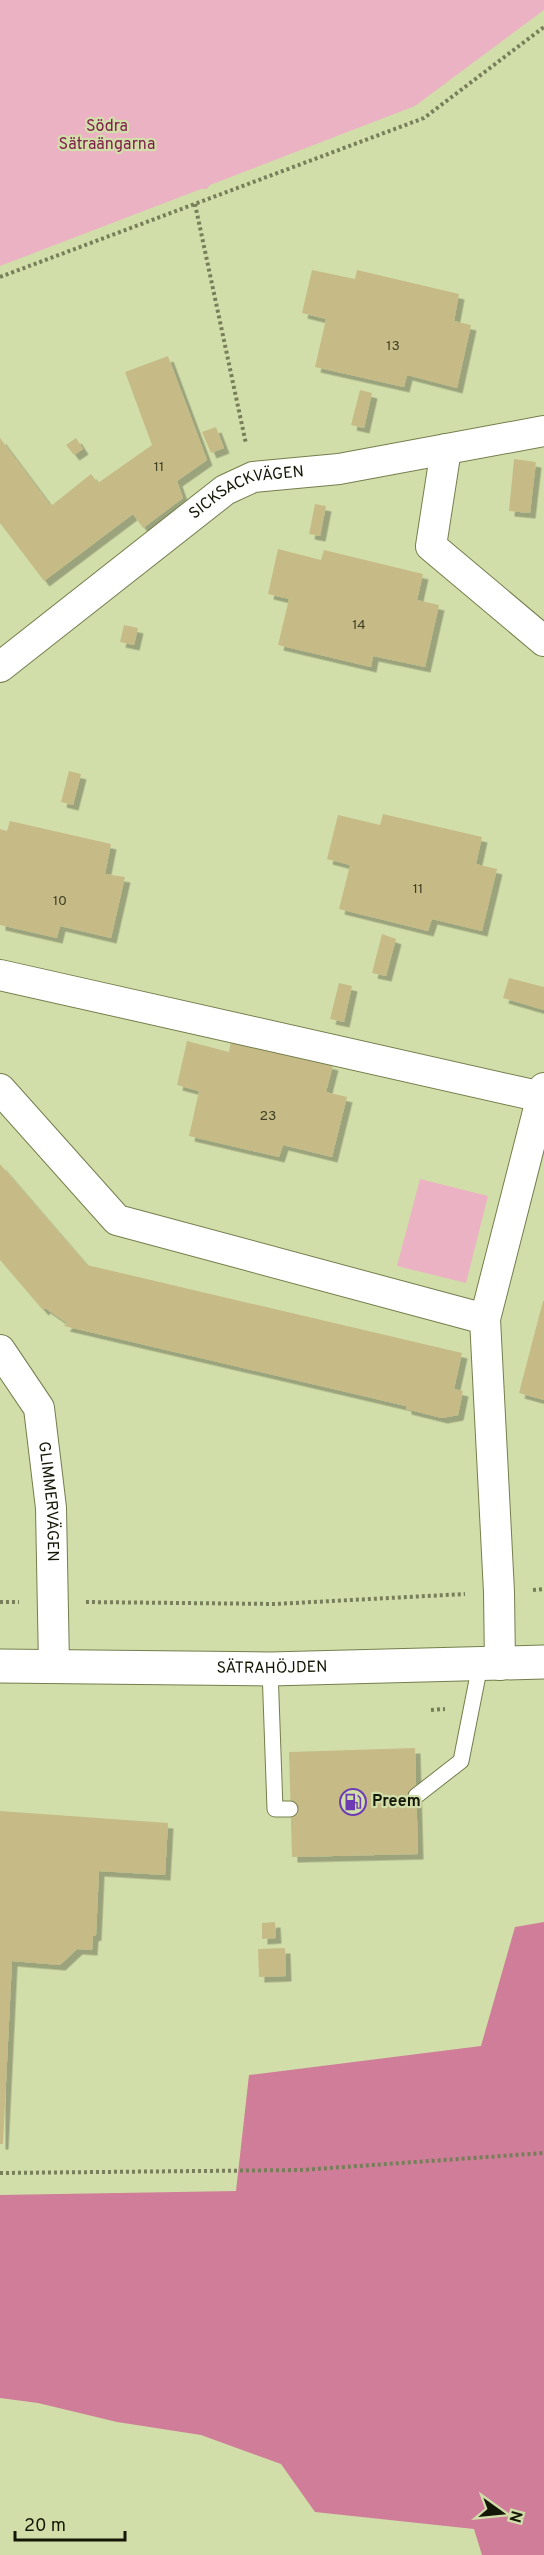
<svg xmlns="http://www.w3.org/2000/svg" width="544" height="2555" font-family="Overpass,sans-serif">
<defs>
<filter id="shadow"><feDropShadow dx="5.5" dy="5.5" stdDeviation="0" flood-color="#0004"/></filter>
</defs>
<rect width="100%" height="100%" fill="#d2dea9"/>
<path fill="#ebb2c4" d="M0 0H544V10L415 106 210 185 207 189H201L0 266Z
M420 1179 488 1196 466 1283 397 1266Z"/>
<path fill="#cf7d99" d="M544 1922V2555H482L474 2529 315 2512 281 2464 201 2435 117 2422 38 2403 0 2398V2195L236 2191 249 2075 481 2046 515 1927Z"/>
<path fill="#c6bb87" filter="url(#shadow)" d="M312 270 355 279 357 270 459 294 454 321 471 325 457 388 407 375 404 387 315 367 326 319 302 313Z
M168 356 207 460 177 481 183 498 143 528 133 514 44 581 0 523V438L51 506 91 474 98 483 152 445 125 372Z
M360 390 372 393 364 428 351 425Z
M216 427 224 448 211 453 202 432Z
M76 438 83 449 74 455 66 445Z
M514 459 536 462 530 513 509 511Z
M315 504 326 506 320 536 309 534Z
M278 549 321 560 324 550 423 574 417 600 439 605 425 667 373 656 371 667 278 645 289 599 268 594Z
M124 625 138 628 134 645 120 642Z
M69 771 81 774 73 805 61 802Z
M383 814 482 837 476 864 497 869 482 931 432 919 428 931 339 909 350 865 327 859 338 815 380 825Z
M10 821 111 844 105 874 125 877 111 938 60 926 57 938 0 925V829L7 831Z
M382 934 396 939 386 976 372 973Z
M509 978 544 987V1010L503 998Z
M339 983 352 986 344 1022 330 1019Z
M187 1041 229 1052 231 1041 333 1065 326 1092 347 1097 332 1157 283 1145 279 1157 189 1136 199 1091 177 1085Z
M0 1164 87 1265 462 1353 454 1389 463 1391 458 1415 442 1418 406 1409V1406L64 1326 67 1323 45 1308 43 1310 0 1260Z
M543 1301H544V1400L519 1393Z
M415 1748 418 1854 292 1857 289 1752Z
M0 1811 168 1823 165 1875 99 1871 96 1935 93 1936 92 1950 77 1949 60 1965 12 1961 3 2144H0Z
M275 1922 276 1938 262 1939V1923Z
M285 1948 286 1976 259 1977 258 1949Z"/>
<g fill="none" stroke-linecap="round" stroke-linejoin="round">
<defs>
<path id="service" d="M270 1669 275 1809H290
M416 1796 461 1761 480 1665"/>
<g id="minor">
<path d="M446 449 431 546 544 641"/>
<path id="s1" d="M0 667 225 490 253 477 339 469 544 431"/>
<path d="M0 975 542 1097"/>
<path d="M0 1089 117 1220 485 1319"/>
<path id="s2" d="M0 1350 39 1408 51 1508 54 1665"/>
<path d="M500 1665 499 1592 485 1319 544 1088"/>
</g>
<g id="tertiary">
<path id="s3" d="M0 1666 270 1669 544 1662"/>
</g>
</defs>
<use href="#service" stroke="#747e4d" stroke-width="17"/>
<use href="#minor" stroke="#747e4d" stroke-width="32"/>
<use href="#tertiary" stroke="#747e4d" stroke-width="35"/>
<path stroke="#777f5a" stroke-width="4" stroke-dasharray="3 3" stroke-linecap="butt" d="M195 204 246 444
M0 277 424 118 544 27
M533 1590 544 1589
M0 1602H19
M86 1602 275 1604 465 1594
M431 1710 445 1709
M0 2173 301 2170 544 2153"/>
<use href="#service" stroke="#fff" stroke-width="15"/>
<use href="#minor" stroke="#fff" stroke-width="30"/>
<use href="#tertiary" stroke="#fff" stroke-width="33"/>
</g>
<defs>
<symbol id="fuel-ring" viewBox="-11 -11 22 22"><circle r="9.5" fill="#d2dea9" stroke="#6d3cb3" stroke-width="1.5"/><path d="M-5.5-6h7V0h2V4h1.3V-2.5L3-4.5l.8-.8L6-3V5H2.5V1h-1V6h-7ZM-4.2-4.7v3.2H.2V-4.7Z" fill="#6d3cb3"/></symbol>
</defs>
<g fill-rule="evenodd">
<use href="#fuel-ring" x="338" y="1787" width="30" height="30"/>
</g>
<g text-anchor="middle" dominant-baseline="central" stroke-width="4.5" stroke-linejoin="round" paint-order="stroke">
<g font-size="14" fill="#404026">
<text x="393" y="346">13</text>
<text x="159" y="467">11</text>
<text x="359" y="625">14</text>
<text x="418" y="889">11</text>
<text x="60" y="901">10</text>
<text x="268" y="1116">23</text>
</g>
<g font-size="16" fill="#811f4b" stroke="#d2dea9">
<text x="107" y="127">Södra<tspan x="107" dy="18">Sätraängarna</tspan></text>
</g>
<g font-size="16" fill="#141705" stroke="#d2dea9">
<text stroke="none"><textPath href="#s1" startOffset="306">SICKSACKVÄGEN</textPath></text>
<text stroke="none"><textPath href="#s2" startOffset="164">GLIMMERVÄGEN</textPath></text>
<text stroke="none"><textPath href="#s3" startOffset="272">SÄTRAHÖJDEN</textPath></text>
</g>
<g font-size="16" font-weight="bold" fill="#141705" stroke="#d2dea9" text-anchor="start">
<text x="372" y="1802">Preem</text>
</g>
</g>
<g transform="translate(502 2513) rotate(105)" stroke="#d2dea9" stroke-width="4.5" paint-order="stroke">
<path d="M0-4.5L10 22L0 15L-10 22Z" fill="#141705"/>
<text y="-9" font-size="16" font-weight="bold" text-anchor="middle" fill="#141705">N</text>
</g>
<path d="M15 2531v9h110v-9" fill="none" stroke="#141705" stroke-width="3"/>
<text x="24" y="2531" font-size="18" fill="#141705" stroke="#d2dea9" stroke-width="4.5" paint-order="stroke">20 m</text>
</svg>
